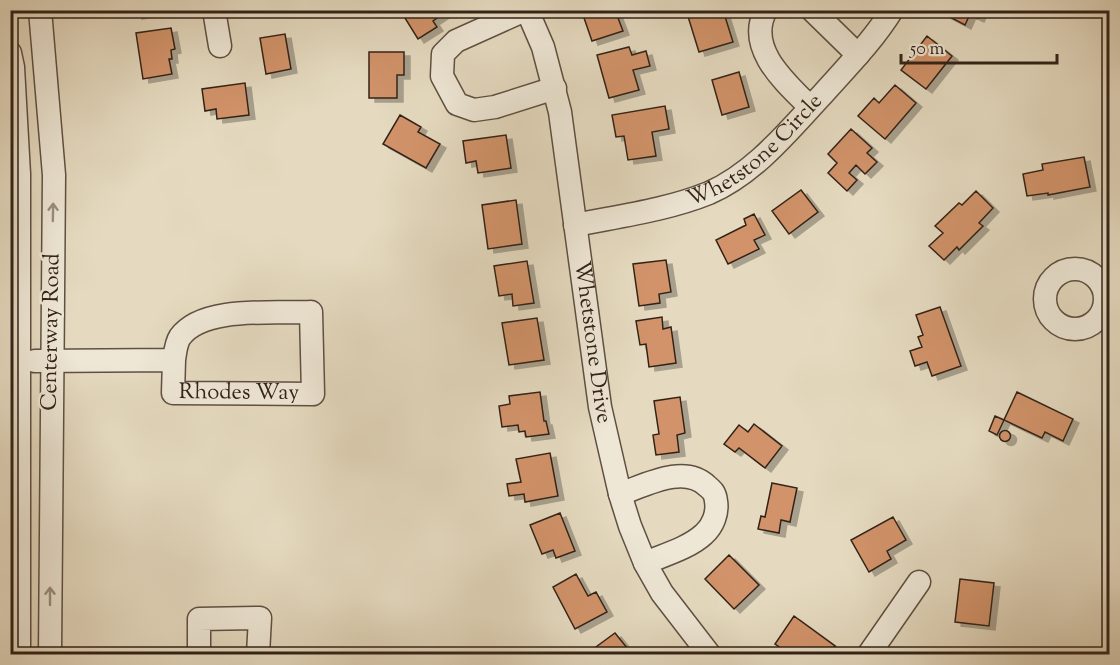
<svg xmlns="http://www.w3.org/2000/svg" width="1120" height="665" font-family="'Sorts Mill Goudy',serif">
<defs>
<filter id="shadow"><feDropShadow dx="6" dy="4" stdDeviation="0" flood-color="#0004"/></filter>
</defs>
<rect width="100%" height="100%" fill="#e5dac0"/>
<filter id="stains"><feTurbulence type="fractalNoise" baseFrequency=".00333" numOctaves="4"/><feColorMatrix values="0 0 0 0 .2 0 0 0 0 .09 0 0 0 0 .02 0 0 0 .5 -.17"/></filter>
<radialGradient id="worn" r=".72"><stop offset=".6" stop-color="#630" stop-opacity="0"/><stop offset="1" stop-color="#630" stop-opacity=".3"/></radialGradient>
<path fill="#d2936b" stroke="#322218" stroke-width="1.5" filter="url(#shadow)" d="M136 10H165L136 15Z
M400 10H449L433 21 437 27 418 39Z
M577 10H615L623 31 592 41 583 15 580 16Z
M686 10H723L733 42 699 52Z
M943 10H982L978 18 970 14 965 25 942 13Z
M171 28 175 49 171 50 172 59H169L172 74 143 79 136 33Z
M285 34 291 69 266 74 260 38Z
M927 36 952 56 926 89 901 70Z
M629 47 632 55 646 51 650 66 633 70 639 90 609 98 597 55Z
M369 52H404V75H397V98H369Z
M739 72 749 107 722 115 712 80Z
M245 83 249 115 217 119 216 109 205 111 202 89Z
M895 85 916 103 885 139 858 116 874 98 879 103Z
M665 106 669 129 652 132 656 156 628 160 624 136 616 137 612 115Z
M400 115 421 127 418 132 440 144 426 168 383 144Z
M851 129 872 148 867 153 877 162 865 174 856 165 849 173 857 180 847 191 828 173 837 163 828 154Z
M506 135 511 168 478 173 476 161 466 163 463 141Z
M1084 157 1090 187 1048 195V193L1027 196 1023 174 1043 170 1042 164Z
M801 190 818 212 789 234 772 211Z
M976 191 993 208 979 223 983 226 959 250 957 247 944 260 929 246 943 233 935 226 959 203 962 205Z
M516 200 522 244 488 249 482 205Z
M754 214 765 235 754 240 759 249 728 264 716 240 746 225 744 219Z
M666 260 671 292 659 294 660 303 639 306 633 264Z
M527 261 534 303 513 306 512 294 499 296 494 266Z
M940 307 961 366 932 376 927 362 915 366 910 351 922 347 918 337 923 335 916 315Z
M662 317 663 329 671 327 676 363 649 367 646 344 640 345 636 321Z
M537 318 544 360 509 365 502 323Z
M540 392 544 421H546L549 434 526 437 525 431 519 432 518 425 502 427 499 406 510 404 509 396Z
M1017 392 1073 419 1063 441 1045 432 1042 438 1004 420Z
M680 397 685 433 677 435 679 452 656 455 653 435 659 434 654 401Z
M995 416 1004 420 997 435 989 431Z
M754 424 782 446 765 468 739 448 735 452 724 444 739 425 748 432Z
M999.5 436a5.5 5.5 0 1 1 11 0a5.5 5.5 0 1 1-11 0Z
M550 453 558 496 525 502 524 494 509 496 507 484 521 482 516 459Z
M772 483 797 488 790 522 781 520 779 533 758 529 761 516 765 517Z
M560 513 575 551 556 558 553 550 542 554 530 525Z
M893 517 906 540 887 551 891 559 869 572 851 540Z
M729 555 759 585 734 609 705 579Z
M576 574 588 596 596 592 607 612 575 629 553 587Z
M960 579 994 583 989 626 955 622Z
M794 616 835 646 829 654H803L796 649 793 654H790L775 644Z
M615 633 632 654H591L589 652Z"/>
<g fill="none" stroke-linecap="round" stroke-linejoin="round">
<defs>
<g id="minor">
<path d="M40 10 54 175 50 654"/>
<path d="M214 10 220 46"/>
<path d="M525 10 456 41 443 54 442 76 457 104 474 110 495 107 555 88"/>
<path id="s1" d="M527 10 543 47 560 112 600 407 620 494 630 526 645 563 662 593 709 654"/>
<path d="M766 10C745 48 786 83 810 107"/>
<path d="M812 10 858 55"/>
<path d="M10 53 13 67 19 174V654"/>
<path id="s2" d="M575 225C620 216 667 210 709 193 755 173 789 130 822 95 846 68 873 41 892 10"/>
<circle cx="1075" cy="299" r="30"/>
<path id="s3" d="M35 361 174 360 173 393 313 394 311 312C275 314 203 305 180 337 176 343 175 353 174 360"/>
<path d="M620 494C646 485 684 464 707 486 713 491 715 493 716 501 718 513 713 526 704 534 689 548 664 555 645 563"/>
<path d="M199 654V619L260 618 258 654"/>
<path d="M869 654 919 582"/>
</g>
</defs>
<use href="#minor" stroke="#5f5042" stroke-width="25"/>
<use href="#minor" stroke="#eee7d6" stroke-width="22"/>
</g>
<defs><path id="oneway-shaft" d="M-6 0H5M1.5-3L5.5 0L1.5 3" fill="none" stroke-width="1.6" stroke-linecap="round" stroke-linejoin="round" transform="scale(1.5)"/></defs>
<g stroke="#998e80">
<use href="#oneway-shaft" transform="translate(53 212) rotate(-89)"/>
<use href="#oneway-shaft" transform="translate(50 596) rotate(-90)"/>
</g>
<g text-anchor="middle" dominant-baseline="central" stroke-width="5" stroke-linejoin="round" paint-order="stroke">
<g font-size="22" fill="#322218" stroke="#eee7d6">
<text stroke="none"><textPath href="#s2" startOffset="200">Whetstone Circle</textPath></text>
<text transform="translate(52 332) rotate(-89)">Centerway Road</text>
<text stroke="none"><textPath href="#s1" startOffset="340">Whetstone Drive</textPath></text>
<text stroke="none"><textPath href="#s3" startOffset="238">Rhodes Way</textPath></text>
</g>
</g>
<rect width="1120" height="665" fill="none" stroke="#e5dac0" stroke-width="36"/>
<rect x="12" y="12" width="1096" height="641" fill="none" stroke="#322218" stroke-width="3"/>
<rect x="18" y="18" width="1084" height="629" fill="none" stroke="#322218" stroke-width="1.5"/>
<path d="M901 54v9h156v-9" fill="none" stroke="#322218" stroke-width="3"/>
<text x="910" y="54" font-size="18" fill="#322218" stroke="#eee7d6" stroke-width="4.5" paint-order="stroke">50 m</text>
<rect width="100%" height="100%" filter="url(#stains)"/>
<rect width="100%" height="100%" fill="url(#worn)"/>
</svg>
